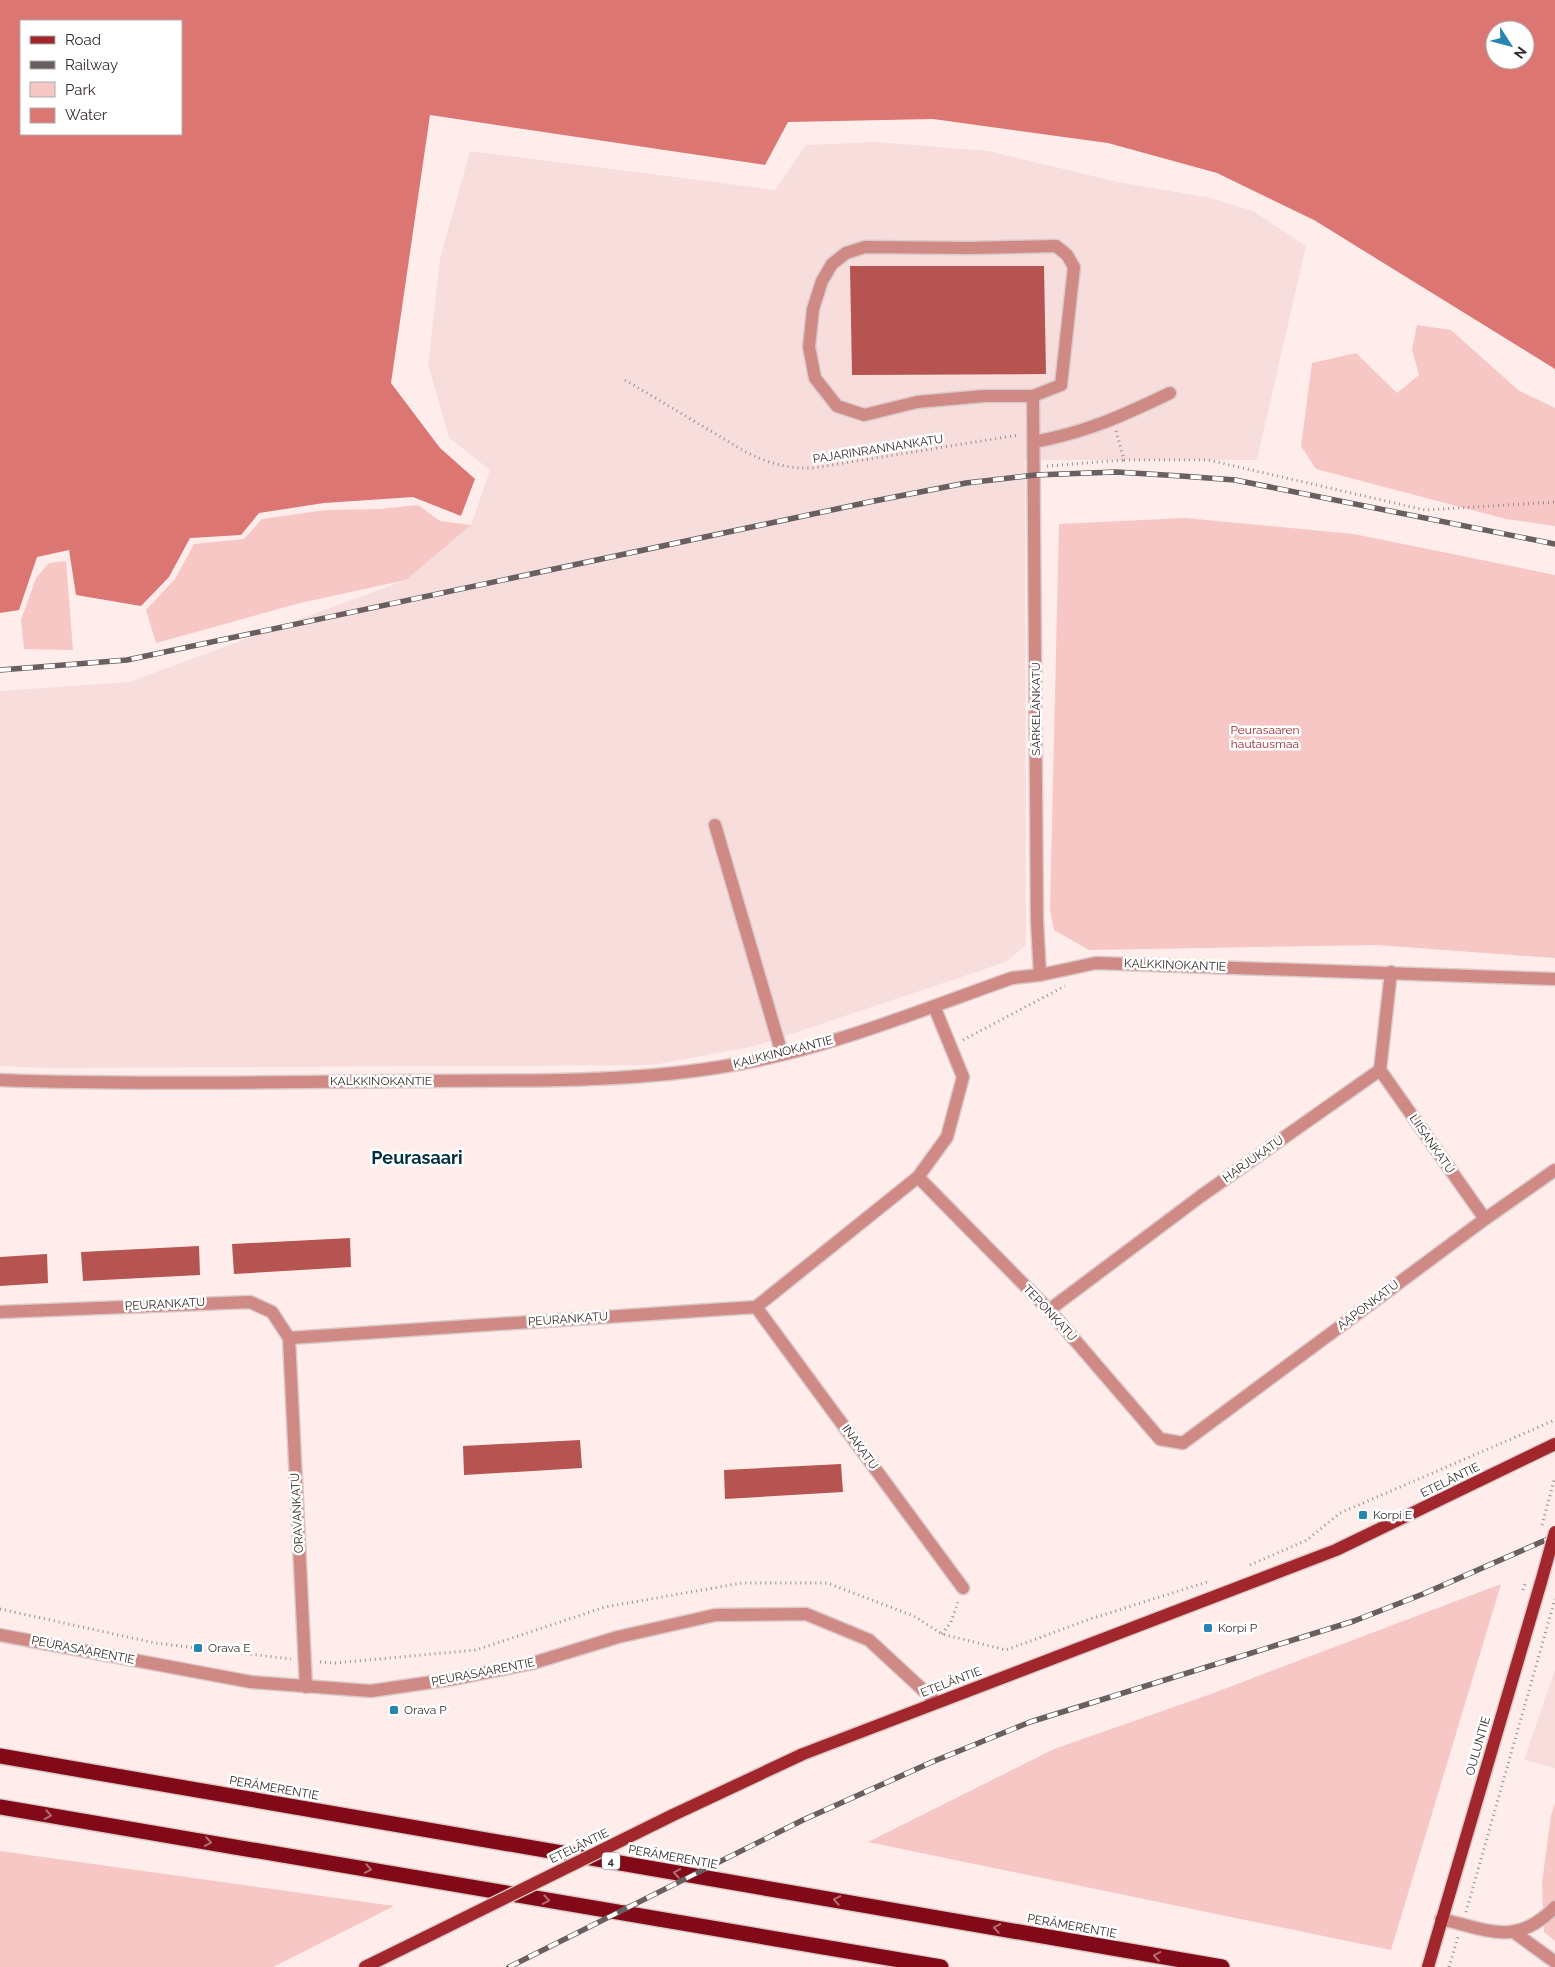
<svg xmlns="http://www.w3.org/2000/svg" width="1555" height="1967" font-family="Raleway,sans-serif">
<rect width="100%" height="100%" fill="#ffedeb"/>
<path fill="#f7dedc" d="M877 142 988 151 1118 182 1211 198 1253 211 1306 246 1257 460H1025L1026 945 1006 962 755 1046 653 1065 51 1068 0 1066V691L129 682 406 580 471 525 490 470 449 438 428 364 440 259 470 151 775 190 806 145Z
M1555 1669V1768L1524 1760Z"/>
<path fill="#f6c7c4" d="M1417 325 1451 330 1518 390 1555 408V526L1506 519 1316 469 1301 446 1312 363 1356 353 1397 393 1419 375 1412 350Z
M418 505 440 521 471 525 406 580 300 603 156 643 146 610 175 579 194 544 244 539 262 519 326 510 380 509Z
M1185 518 1354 534 1555 575V958L1377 945 1089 950 1054 930 1050 909 1059 524Z
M66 561 73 650 24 649 21 620 36 578 49 563Z
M1501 1584 1391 1950 868 1842 1054 1749 1211 1694Z
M1555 1804V1941L1544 1932 1542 1883 1551 1815Z
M0 1851 394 1906 273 1967H0Z"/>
<path fill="#db7672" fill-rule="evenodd" d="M0 0H1555V369L1314 220 1217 173 1108 143 933 119 788 122 765 165 430 115 391 383 440 448 475 479 461 516 413 497 324 503 259 513 241 535 190 538 169 577 141 606 76 595 69 550 37 557 19 610 0 613ZM21 21H181V134H21ZM1495 30H1525V60H1495Z"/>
<path fill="#b55451" d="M850 266H1044L1046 374 852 375Z
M350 1238 351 1267 234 1274 232 1244Z
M199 1246 200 1275 83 1281 81 1252Z
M47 1254 48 1283 0 1286V1257Z
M580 1440 582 1468 464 1475 463 1446Z
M841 1464 843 1492 725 1499 724 1470Z"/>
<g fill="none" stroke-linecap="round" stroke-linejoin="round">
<defs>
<path id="minor" d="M1033 396H984L917 402 864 415 837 406 815 378 809 347 813 309 822 281 832 264 846 253 865 247 969 248 1056 246 1067 255 1074 267 1061 385 1033 396 1037 921 1040 975
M1034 442C1087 432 1122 416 1170 393
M715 825 782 1054
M1380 1070 1485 1219
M0 1080C136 1085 272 1082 408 1081 516 1080 625 1084 732 1065 828 1049 921 1010 1012 978L1040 975 1096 963 1555 979
M918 1177 1049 1310 1160 1439 1183 1443 1485 1219 1555 1170
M756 1307 963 1588
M1049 1310 1201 1196 1380 1070 1391 972
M0 1312 250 1302 272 1312 289 1338 756 1307 918 1177 947 1137 963 1077 934 1006
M289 1338 306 1687
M0 1635 251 1682 371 1691 453 1679 533 1663 618 1637 715 1615 806 1614 869 1640 936 1702
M1441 1919C1488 1930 1517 1947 1555 1907
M1515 1933 1555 1962"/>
<path id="major" d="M673 1815 803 1754 1336 1550 1555 1444
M365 1967 424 1938
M1428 1967 1541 1582"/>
<path id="highway" d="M0 1756 1222 1967
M0 1807 941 1967"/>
</defs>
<use href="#minor" stroke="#dbcac9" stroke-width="15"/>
<use href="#major" stroke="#dbcac9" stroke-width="15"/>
<use href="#highway" stroke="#dbcac9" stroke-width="18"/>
<path stroke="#9a8d8b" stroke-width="3" stroke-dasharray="1 4" stroke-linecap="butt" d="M625 380 746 452C768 463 788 469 813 468L1019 435
M1116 431 1124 460H1208L1425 510 1555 502
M1047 466 1124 460
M963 1040 1065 986
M1250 1565 1307 1540 1340 1513 1555 1420
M0 1609 155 1643 291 1659
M942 1634 951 1622 958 1602
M320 1662 335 1663 476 1650 605 1607 742 1583H827L914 1616 942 1634 1006 1650 1090 1619 1207 1582
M1466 1912 1555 1599
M1449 1967 1458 1937"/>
<use href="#minor" stroke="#cf8a86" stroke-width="12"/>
<use href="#major" stroke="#a2272d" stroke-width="12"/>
<use href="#highway" stroke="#820a18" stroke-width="15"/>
<defs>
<path id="rail" d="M0 670 127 660 874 501 966 483 1035 475 1116 472 1181 476 1235 480 1555 544
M509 1967 803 1820 932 1762 1030 1722 1354 1621 1423 1594 1555 1536"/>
</defs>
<use href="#rail" stroke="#695f5e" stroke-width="5.5"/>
<use href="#rail" stroke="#fff" stroke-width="4" stroke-dasharray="11" stroke-linecap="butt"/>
<defs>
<path id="major-bridge" d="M1541 1582 1555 1532
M424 1938 673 1815"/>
</defs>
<use href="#major-bridge" stroke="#dbcac9" stroke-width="15" stroke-linecap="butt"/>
<path stroke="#9a8d8b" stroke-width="3" stroke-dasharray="1 4" stroke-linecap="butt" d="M1542 1525 1555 1477
M1523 1590 1526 1581"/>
<use href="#major-bridge" stroke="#a2272d" stroke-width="12"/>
</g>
<defs><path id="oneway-chevron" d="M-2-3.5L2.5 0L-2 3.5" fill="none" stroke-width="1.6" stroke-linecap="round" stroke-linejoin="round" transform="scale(1.25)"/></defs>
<g stroke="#b46c74">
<use href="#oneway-chevron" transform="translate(48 1815) rotate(10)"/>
<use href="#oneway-chevron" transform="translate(208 1842) rotate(10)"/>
<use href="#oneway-chevron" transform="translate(368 1869) rotate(10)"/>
<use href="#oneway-chevron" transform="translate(677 1873) rotate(-170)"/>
<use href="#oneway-chevron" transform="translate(546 1900) rotate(10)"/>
<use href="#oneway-chevron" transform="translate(837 1900) rotate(-170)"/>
<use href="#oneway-chevron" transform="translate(997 1928) rotate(-170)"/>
<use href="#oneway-chevron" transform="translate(1157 1956) rotate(-170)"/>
</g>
<g fill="#2685b1" stroke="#fff" stroke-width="2">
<rect x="1358" y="1510" width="10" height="10" rx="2.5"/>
<rect x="1203" y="1623" width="10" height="10" rx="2.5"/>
<rect x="193" y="1643" width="10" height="10" rx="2.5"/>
<rect x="389" y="1705" width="10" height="10" rx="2.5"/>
</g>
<g text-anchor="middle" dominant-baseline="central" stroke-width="5" stroke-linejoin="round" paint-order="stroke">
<rect fill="#fff" stroke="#726c6b" stroke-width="1" x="602" y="1852.5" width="18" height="17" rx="4"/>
<g font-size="11" font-weight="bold" fill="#352d2c">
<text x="611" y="1861">4</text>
</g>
<g font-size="12" fill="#352d2c" stroke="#fff">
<text transform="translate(878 449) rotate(-9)">PAJARINRANNANKATU</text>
<text transform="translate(1036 709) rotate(-90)">SÄRKELÄNKATU</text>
<text transform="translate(1175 965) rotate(2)">KALKKINOKANTIE</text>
<text transform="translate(783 1052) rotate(-14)">KALKKINOKANTIE</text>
<text x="381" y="1081">KALKKINOKANTIE</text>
<text transform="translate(1432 1144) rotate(55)">LIISANKATU</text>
<text transform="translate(1253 1159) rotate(-35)">HARJUKATU</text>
<text transform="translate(165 1304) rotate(-3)">PEURANKATU</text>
<text transform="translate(1368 1305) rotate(-37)">AAPONKATU</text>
<text transform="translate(1050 1313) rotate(47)">TEPONKATU</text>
<text transform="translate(568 1319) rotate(-4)">PEURANKATU</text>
<text transform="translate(860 1447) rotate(54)">INAKATU</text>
<text transform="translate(1450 1480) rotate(-26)">ETELÄNTIE</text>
<text transform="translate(297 1513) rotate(-93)">ORAVANKATU</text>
<text transform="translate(83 1650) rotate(11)">PEURASAARENTIE</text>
<text transform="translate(483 1672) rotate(-11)">PEURASAARENTIE</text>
<text transform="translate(951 1682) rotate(-21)">ETELÄNTIE</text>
<text transform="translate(1478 1746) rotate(-74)">OULUNTIE</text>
<text transform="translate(274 1788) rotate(10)">PERÄMERENTIE</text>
<text transform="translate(579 1846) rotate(-26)">ETELÄNTIE</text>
<text transform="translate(673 1857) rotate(10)">PERÄMERENTIE</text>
<text transform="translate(1072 1926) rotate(10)">PERÄMERENTIE</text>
</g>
<g font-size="12" fill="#9d2329" stroke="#fff">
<text x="1265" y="730">Peurasaaren<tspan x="1265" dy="14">hautausmaa</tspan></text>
</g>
<g font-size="12" fill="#352d2c" stroke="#fff" text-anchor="start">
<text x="1373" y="1515">Korpi E</text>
<text x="1218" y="1628">Korpi P</text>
<text x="208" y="1648">Orava E</text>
<text x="404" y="1710">Orava P</text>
</g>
<g font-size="18" font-weight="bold" fill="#002e42" stroke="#fff">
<text x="417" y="1157">Peurasaari</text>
</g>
</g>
<rect x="20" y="20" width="162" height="115" fill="#ffffff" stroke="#aeabab"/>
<rect x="30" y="36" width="25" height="8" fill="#a2272d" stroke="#aeabab"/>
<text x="65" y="45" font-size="15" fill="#352d2c">Road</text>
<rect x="30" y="61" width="25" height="8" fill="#695f5e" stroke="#aeabab"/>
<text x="65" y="70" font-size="15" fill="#352d2c">Railway</text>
<rect x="30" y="82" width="25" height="15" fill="#f6c7c4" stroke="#aeabab"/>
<text x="65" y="95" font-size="15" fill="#352d2c">Park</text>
<rect x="30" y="108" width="25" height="15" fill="#db7672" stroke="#aeabab"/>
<text x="65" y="120" font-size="15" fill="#352d2c">Water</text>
<g transform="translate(1510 45) rotate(126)"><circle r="24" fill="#ffffff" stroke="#aeabab"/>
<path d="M0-4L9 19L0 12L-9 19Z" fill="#2685b1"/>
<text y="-8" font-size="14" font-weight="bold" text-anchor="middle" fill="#352d2c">N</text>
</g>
</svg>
